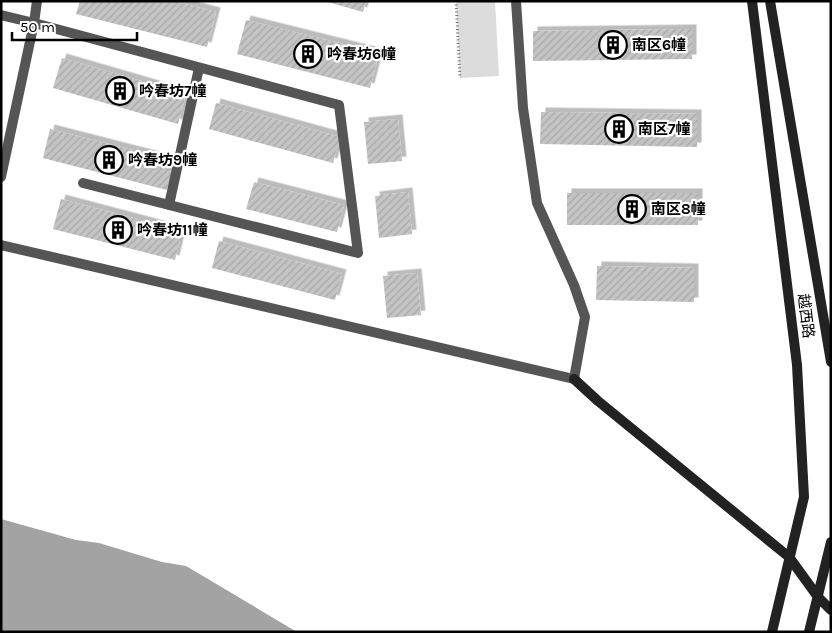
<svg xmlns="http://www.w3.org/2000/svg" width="832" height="633" font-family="Karla,'Noto Sans SC',sans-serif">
<defs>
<pattern id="building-hatch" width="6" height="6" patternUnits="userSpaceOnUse" patternTransform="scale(1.25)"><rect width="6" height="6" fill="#c4c4c4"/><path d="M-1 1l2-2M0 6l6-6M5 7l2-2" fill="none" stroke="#a7a7a7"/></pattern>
<filter id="shadow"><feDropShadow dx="4.5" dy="-4.5" stdDeviation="0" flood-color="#0004"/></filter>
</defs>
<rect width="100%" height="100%" fill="#fff"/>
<path fill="#dcdcdc" d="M456 1H495L499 76 460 78Z"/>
<path fill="#a3a3a3" d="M1 519 76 540 99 543 162 562 186 566 297 632H1Z"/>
<path fill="url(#building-hatch)" filter="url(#shadow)" d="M80 1H173L216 12 207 47 76 14Z
M324 1H366L363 12Z
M246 20 379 53 370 88 237 54Z
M692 29V59L533 61V31Z
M62 58 186 94 178 124 53 88Z
M216 103 340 137 333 163 209 129Z
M541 112 697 114V147L540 144Z
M398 119 402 161 368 164 364 122Z
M50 129 175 161 167 190 43 158Z
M254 182 344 205 337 232 246 209Z
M408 192 412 234 379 238 375 196Z
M567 193H698V225H567Z
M61 199 182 231 175 260 53 229Z
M219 241 342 274 335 300 212 268Z
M597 266 694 268V302L596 300Z
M417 273 421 315 387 318 383 276Z"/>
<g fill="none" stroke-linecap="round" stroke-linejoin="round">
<path stroke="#777" stroke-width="3" stroke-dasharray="1 2.5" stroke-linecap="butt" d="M456 1 460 78"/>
<path stroke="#555" stroke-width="10" d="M37 1 34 23 339 105 358 253 83 183
M1 15 34 23 1 177
M169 205 199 68
M1 245 574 379 585 317 574 285 537 203 523 108 516 1"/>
<path stroke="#222" stroke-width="10" d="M752 1 797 365 804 497 772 632
M770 1 831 362
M574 379 598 401 789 557 818 597 831 610
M809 632 831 542"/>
</g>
<defs>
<symbol id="building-ring" viewBox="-11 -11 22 22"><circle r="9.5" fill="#fff" stroke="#000" stroke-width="1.5"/><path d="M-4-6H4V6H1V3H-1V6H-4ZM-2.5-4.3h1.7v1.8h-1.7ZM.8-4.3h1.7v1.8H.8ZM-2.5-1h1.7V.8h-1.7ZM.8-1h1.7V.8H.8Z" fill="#000"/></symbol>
</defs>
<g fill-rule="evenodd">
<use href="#building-ring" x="597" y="29" width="32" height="32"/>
<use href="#building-ring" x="292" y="38" width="32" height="32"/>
<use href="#building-ring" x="104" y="75" width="32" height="32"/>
<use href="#building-ring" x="603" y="113" width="32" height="32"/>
<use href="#building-ring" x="93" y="144" width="32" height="32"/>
<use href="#building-ring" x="616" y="193" width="32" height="32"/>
<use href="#building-ring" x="102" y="214" width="32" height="32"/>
</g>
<g text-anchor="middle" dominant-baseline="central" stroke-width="4.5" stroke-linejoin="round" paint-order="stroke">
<g font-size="15" font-weight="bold" fill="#000" stroke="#fff" text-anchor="start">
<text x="632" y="45">南区6幢</text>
<text x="327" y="54">吟春坊6幢</text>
<text x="139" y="91">吟春坊7幢</text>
<text x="638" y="129">南区7幢</text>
<text x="128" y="160">吟春坊9幢</text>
<text x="651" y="209">南区8幢</text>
<text x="137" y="230">吟春坊11幢</text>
</g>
<g font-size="15" fill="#000" stroke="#fff">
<text transform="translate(806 316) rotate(83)">越西路</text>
</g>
</g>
<rect width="832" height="633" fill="none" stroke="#000000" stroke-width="5"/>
<path d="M12 32v8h125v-8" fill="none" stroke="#000000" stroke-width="2.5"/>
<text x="20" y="32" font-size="15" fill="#000000" stroke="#ffffff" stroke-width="4" paint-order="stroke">50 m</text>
</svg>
